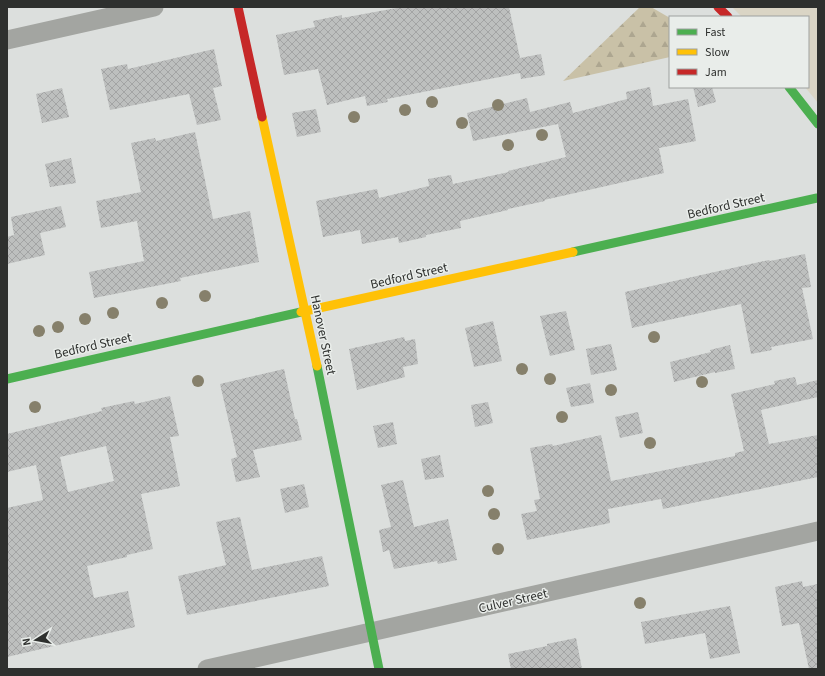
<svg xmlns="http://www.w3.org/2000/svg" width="825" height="676" font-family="'Source Sans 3',sans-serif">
<defs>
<pattern id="forest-firs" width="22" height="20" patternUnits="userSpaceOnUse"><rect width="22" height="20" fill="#c9c1a7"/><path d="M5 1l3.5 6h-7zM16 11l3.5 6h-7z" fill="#ada690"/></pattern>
<pattern id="building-cross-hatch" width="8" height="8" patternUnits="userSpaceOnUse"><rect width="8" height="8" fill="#bdbfbe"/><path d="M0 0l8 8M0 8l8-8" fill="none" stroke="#a3a4a4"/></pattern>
</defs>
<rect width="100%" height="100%" fill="#dcdfdd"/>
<path fill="#dad5c5" d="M732 7H818V103L805 87H808V17H742Z"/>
<path fill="url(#forest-firs)" d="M640 7H651L670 18V57L563 81Z"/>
<path fill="url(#building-cross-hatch)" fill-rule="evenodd" d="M402 7H509L520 58 541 54 545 75 521 79 520 73 387 99 388 102 367 106 365 96 327 105 318 69 284 75 276 35 315 27 313 21 342 15V18Z
M214 49 222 86 213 88 221 120 197 125 189 94 110 110 101 69 127 64 128 69Z
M650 87 653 106 688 99 696 141 659 148 664 173 544 200 545 201 508 209V210L460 221 461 228 426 235V237L399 243 398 237 362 244 360 230 323 237 316 201 377 189 379 198 429 186 428 179 451 175 453 184 509 172 508 171 566 157 558 124 473 141 467 113 527 98 530 112 570 102 573 113 627 99 626 92Z
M693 87H712L716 102 698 107Z
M62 88 69 117 42 123 36 94Z
M316 109 321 132 297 137 292 113Z
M195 132 213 219 250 211 259 262 180 278 181 281 94 298 89 272 144 261 137 221 101 228 96 201 141 192 131 143 155 138 156 141Z
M71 158 76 183 50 187 45 164Z
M61 206 66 227 40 233 45 255 7 264V237L14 235 11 217Z
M805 254 811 287 802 288 813 339 771 347 772 350 751 354 741 304 632 328 625 292 769 260 770 261Z
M566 311 575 350 550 356 540 316Z
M493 321 502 361 474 367 465 328Z
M404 337 405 341 415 339 418 364 403 367 405 377 357 390 349 349Z
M611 344 617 370 591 375 586 349Z
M730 345 735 369 715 373V372L674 382 670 362 711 352 710 350Z
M284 369 295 419H297L302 440 253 450 260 477 236 482 231 459 237 457 220 384Z
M795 377 797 385 818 380V397L761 410 769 444 818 435V477L663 509 661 499 608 509 610 523 527 540 521 514 537 511 534 500 540 499 530 448 552 444 553 446 601 435 611 481 735 456V453L744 451 731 394 775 384 774 381Z
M590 383 594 403 571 407 566 388Z
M170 396 179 436 170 437 180 486 141 494 153 549 127 555V557L87 566 94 598 128 591 135 627 7 657V508L43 500 36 465 7 472V434L102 411 101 408 134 401 135 404ZM106 446 114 481 68 492 60 457Z
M488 402 493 423 475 427 471 405Z
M638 412 643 433 620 438 615 417Z
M393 422 397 444 378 448 373 426Z
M440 455 444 477 425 480 421 459Z
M403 480 414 527 448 519 457 560 438 564 437 561 394 569 389 550 383 552 379 530 391 527 381 485Z
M304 484 309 507 285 513 280 489Z
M240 517 252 570 322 556 329 586 187 615 178 576 226 565 216 522Z
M802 581 803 587 818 584V669H809L799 623 782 626 775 587Z
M730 606 740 653 710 659 705 633 645 644 641 622Z
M576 638 582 669H511L508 654 547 646V644Z"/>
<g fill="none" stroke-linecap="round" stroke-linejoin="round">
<path stroke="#a3a5a1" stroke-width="19" d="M7 40 154 7
M207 669 818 531"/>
<path stroke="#4caf50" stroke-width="9" d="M789 87 818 124
M573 252 817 198
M317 366 379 669
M7 379 301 312"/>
<path stroke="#ffc107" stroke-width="9" d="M262 117 317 366
M301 312 573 252"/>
<path stroke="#c62828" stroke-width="9" d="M238 7 262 117
M718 7 728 17"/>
</g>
<g fill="#86806b">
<circle cx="432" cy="102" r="6"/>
<circle cx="498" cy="105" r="6"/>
<circle cx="405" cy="110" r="6"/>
<circle cx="354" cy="117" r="6"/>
<circle cx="462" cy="123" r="6"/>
<circle cx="542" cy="135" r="6"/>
<circle cx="508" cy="145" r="6"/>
<circle cx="205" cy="296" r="6"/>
<circle cx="162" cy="303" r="6"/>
<circle cx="113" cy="313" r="6"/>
<circle cx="85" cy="319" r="6"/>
<circle cx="58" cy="327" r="6"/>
<circle cx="39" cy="331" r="6"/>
<circle cx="654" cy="337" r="6"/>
<circle cx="522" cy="369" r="6"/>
<circle cx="550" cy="379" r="6"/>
<circle cx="198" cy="381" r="6"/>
<circle cx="702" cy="382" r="6"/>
<circle cx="611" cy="390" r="6"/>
<circle cx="35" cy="407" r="6"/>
<circle cx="562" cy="417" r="6"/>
<circle cx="650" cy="443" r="6"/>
<circle cx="488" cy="491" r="6"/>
<circle cx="494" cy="514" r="6"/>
<circle cx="498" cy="549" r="6"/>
<circle cx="640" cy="603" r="6"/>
</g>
<g text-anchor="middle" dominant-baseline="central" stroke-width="3" stroke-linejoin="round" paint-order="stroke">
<g font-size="13" fill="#2e302e" stroke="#e9edea">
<text transform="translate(726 206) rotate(-13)">Bedford Street</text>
<text transform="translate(409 276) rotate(-13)">Bedford Street</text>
<text transform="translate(323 335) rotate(78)">Hanover Street</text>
<text transform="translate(93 346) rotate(-13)">Bedford Street</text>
<text transform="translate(513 601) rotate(-13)">Culver Street</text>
</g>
</g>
<rect width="825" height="676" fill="none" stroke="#2e302e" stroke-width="16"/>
<rect x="669" y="16" width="140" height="72" fill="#e9edea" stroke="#9ea19f"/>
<rect x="677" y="29" width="20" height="6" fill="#4caf50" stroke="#9ea19f"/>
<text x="705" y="36" font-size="12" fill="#2e302e">Fast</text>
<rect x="677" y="49" width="20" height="6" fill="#ffc107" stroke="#9ea19f"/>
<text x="705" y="56" font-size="12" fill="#2e302e">Slow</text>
<rect x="677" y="69" width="20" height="6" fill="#c62828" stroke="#9ea19f"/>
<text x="705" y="76" font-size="12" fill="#2e302e">Jam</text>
<g transform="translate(36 640) rotate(259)" stroke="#e9edea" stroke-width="3" paint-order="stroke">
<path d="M0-3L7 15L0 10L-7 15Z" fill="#2e302e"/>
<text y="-6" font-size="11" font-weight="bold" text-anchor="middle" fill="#2e302e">N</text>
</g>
</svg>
